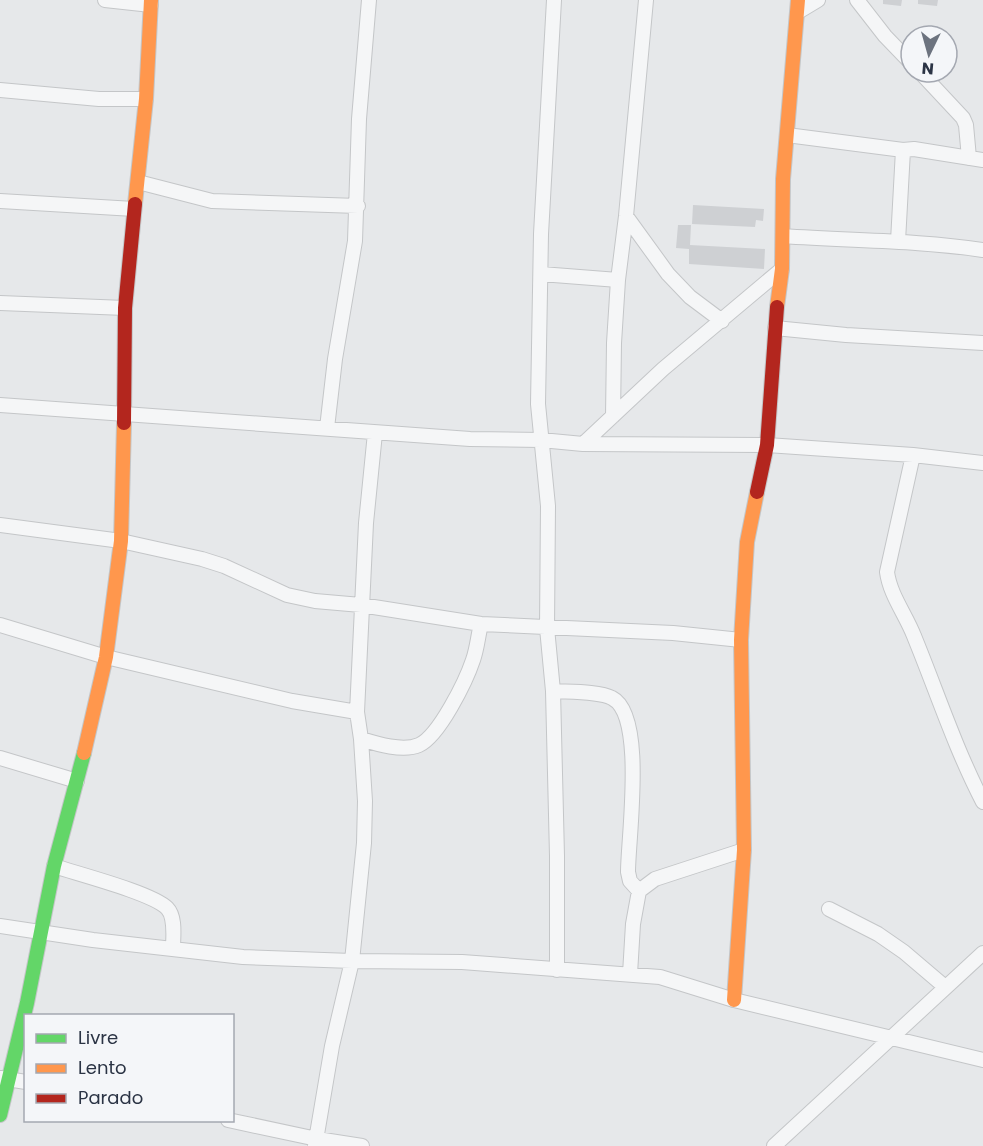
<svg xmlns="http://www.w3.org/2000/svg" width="983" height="1146" font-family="Poppins,sans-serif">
<rect width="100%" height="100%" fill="#e6e8ea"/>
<path fill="#ced0d3" d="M883 0H902L901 6 883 4Z
M918 0H938L937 6 918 4Z
M693 205 764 209 763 221 756 220 755 227 692 224Z
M678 225H691L690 245 765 249 764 269 689 264V249L676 248Z"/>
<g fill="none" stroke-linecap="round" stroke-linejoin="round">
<defs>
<path id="street" d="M105 0 151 5
M554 0 541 234 538 404 548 506 547 628 553 691 557 856V970
M857 0 885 36 911 63
M798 12 818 0
M920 72 963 118 966 125 969 158
M0 90 99 99H146
M787 135 903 150 914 149 983 160
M138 182 212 201 358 206
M0 201 134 209
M626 216 668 274 690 297 722 321
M783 236C850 241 917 240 983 250
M898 241 903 150
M541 274 618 280
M0 303 125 308
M775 328 846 335 983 343
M0 405 470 439 541 440 583 444 767 445 913 455 983 463
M613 416 614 343 618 280 626 216 646 0
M327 428 335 359 355 241 359 119 369 0
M583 444 663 369 782 269
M913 455 887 572C890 595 906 615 914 636 937 692 955 748 983 802
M0 525 121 541 202 559 224 566 287 595 315 601 361 605 481 624 673 633 741 640
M0 625 106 657 292 701 357 712
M553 691C569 692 599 691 612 698 646 715 628 838 628 872L630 881 639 891
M361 739C377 744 403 752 419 745 439 736 466 681 473 660 477 649 478 636 481 624
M0 758 77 781
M54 866C78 874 152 893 167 908 176 917 173 937 173 948
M829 909 878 934 904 952 944 986
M0 926 93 940 243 957 352 961 462 962 660 977 734 1000 983 1060
M630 974 633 924 639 891 655 879 744 850
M1 1078 26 1082
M228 1120 317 1139 362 1146
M315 1146 332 1046 352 961 364 843 365 801 361 739 357 712 366 523 375 433
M774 1146 983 953"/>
<path id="fast" d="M0 1115 27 1003 54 866 84 753"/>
<path id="slow" d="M135 204 146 99 151 0
M777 307 782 269 783 179 798 0
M84 753 106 657 121 541 124 423
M734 1000 744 850 741 640 747 542 757 492"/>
<path id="jam" d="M124 423 125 308 135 204
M757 492 767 445 777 307"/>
</defs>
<use href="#street" stroke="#c4c6c8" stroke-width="16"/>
<use href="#fast" stroke="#c4c6c8" stroke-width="16"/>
<use href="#slow" stroke="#c4c6c8" stroke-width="16"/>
<use href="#jam" stroke="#c4c6c8" stroke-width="16"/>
<use href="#street" stroke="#f5f6f7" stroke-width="14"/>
<use href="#fast" stroke="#63d668" stroke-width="14"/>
<use href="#slow" stroke="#ff974d" stroke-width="14"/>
<use href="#jam" stroke="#b3261e" stroke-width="14"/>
</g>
<rect x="24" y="1014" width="210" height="108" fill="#f4f6f9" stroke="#a4a8b1" stroke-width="1.5"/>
<rect x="36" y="1034" width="30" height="9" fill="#63d668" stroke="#a4a8b1" stroke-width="1.5"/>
<text x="78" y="1044" font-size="18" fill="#2b3445">Livre</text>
<rect x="36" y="1064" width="30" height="9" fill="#ff974d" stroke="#a4a8b1" stroke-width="1.5"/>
<text x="78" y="1074" font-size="18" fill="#2b3445">Lento</text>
<rect x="36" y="1094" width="30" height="9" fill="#b3261e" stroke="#a4a8b1" stroke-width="1.5"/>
<text x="78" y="1104" font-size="18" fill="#2b3445">Parado</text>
<g transform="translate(929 54) rotate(185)"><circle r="28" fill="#f4f6f9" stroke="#a4a8b1" stroke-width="1.5"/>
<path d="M0-4.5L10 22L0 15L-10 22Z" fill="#6c737f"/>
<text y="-9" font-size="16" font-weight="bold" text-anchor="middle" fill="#2b3445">N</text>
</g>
</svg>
